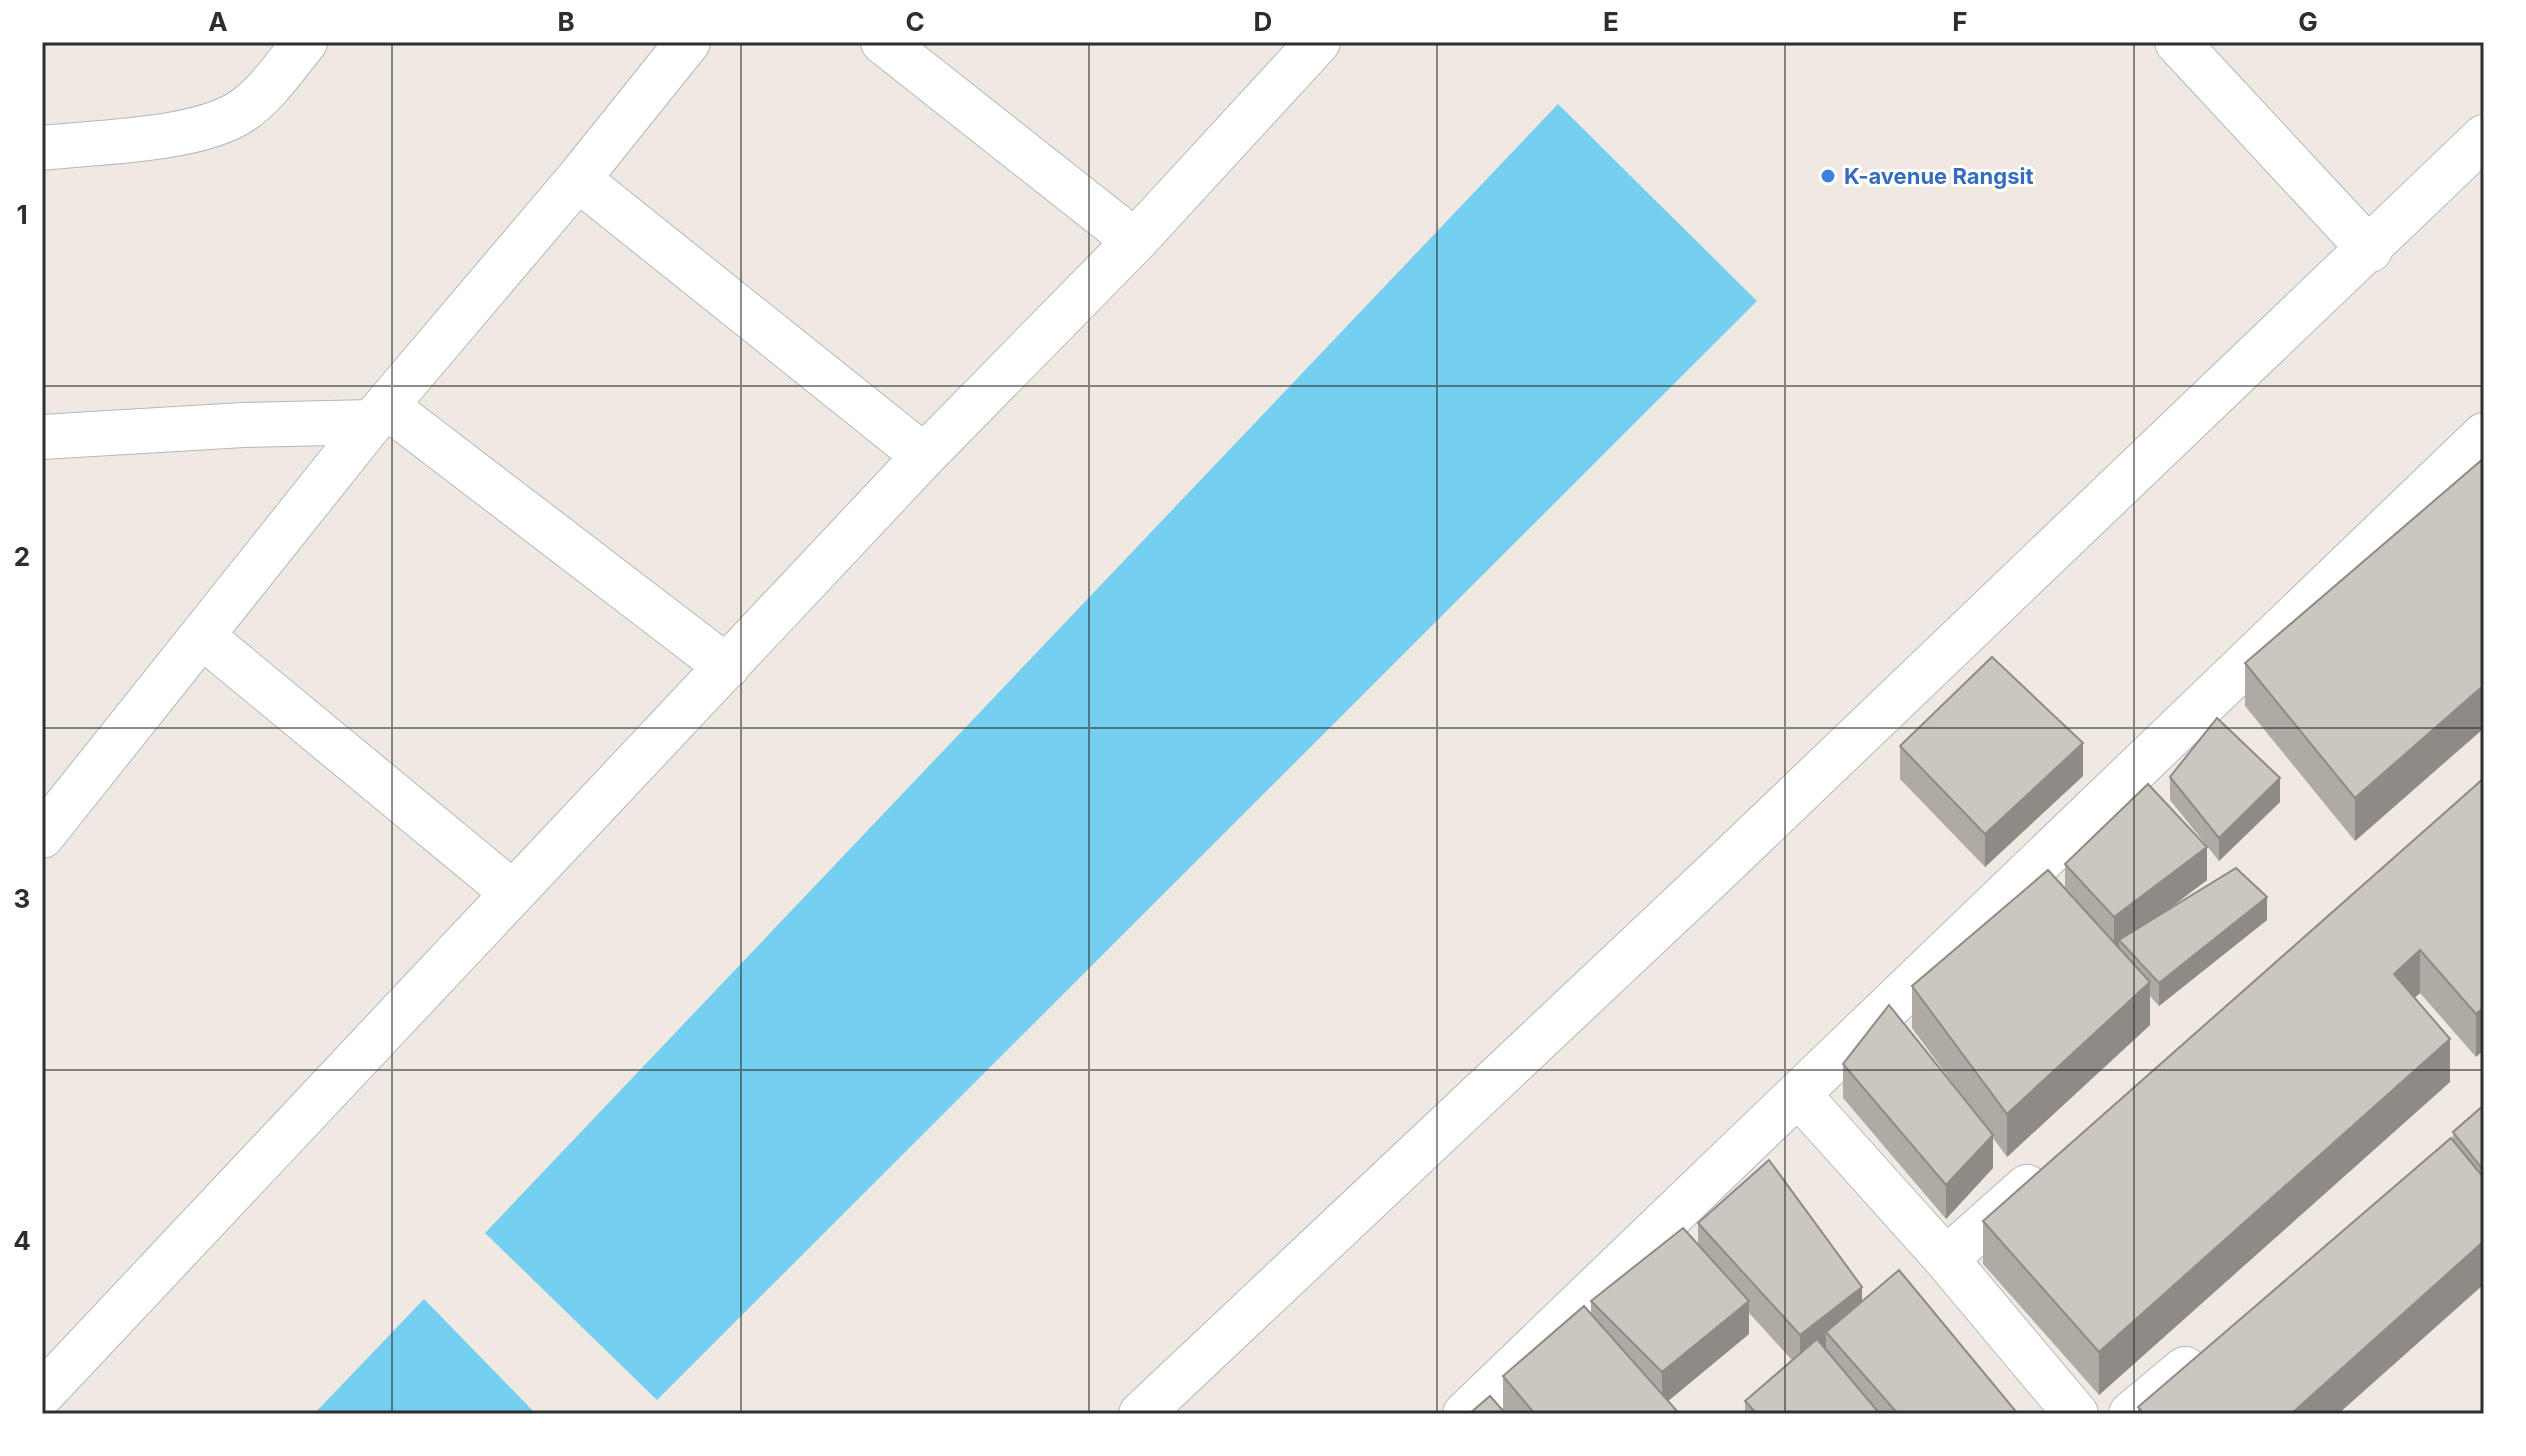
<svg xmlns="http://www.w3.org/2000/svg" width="2526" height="1456" font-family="Inter,sans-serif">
<rect width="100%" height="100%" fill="#efe9e1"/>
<path fill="#75cff0" d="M1558 104 1757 301 657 1400 485 1233Z
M424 1299 536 1414H314Z"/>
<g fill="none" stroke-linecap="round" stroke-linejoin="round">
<defs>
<path id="minor" d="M883 42 1135 241
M2177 42 2370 250
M42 148C96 142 197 141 242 111 267 94 286 65 305 42
M578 179 924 456
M386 406 727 667
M42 437 243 425 372 422
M202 636 513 893
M42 836 372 422 578 179 688 42
M1798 1094 1946 1259 2076 1414
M1946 1259 2027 1187
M42 1394 924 456 1135 241 1318 42
M1141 1414 1714 874 2484 137
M1465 1414 2484 435
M2131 1414 2185 1369"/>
</defs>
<use href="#minor" stroke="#b4b7c1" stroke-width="46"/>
<use href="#minor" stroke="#fff" stroke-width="44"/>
</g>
<path fill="#afaba4" d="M2484 458V728L2355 841 2245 706V663Z
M1900 746 2083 776 1985 867 1900 779Z
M2170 777 2280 802 2219 861 2170 800Z
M2484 778 2476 1057 2420 993 2414 998 2450 1082 2099 1395 1983 1264V1221Z
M2065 864 2207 880 2169 909 2267 920 2159 1006 2150 996V1025L2007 1157 1993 1138V1168L1946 1219 1843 1098V1064L1965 1100 1912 1028V986L2065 889Z
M2484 1105V1284L2338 1414H2138V1407L2453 1141V1132Z
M1698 1223 1862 1301 2018 1414H1745V1401L1792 1360 1749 1313V1334L1668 1401 1677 1414H1507L1503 1410V1376L1591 1314V1301L1698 1245Z"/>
<path fill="#8e8b86" d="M2484 685V728L2355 841V798Z
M2083 743V776L1985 867V834Z
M2280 778V802L2219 861V838Z
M2207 847V880L2123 943 2119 940V946L2114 950V917Z
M2267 897V920L2159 1006V983Z
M2420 950V993L2394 1017V974Z
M2150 982V1025L2007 1157V1114Z
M2484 1007V1050L2476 1057V1014Z
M2450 1039V1082L2099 1395V1352Z
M1993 1135V1168L1946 1219V1185Z
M2484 1241V1284L2338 1414H2291Z
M1862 1287V1321L1826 1332V1348L1800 1368V1335Z
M1749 1301V1334L1662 1406V1372Z"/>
<path fill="#cbc7bf" stroke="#8e8b86" stroke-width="2" d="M2484 458V685L2355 798 2245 663Z
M1992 657 2083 743 1985 834 1900 746Z
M2217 718 2280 778 2219 838 2170 777Z
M2484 778V1007L2476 1014 2420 950 2394 974 2450 1039 2099 1352 1983 1221Z
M2148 784 2207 847 2114 917 2065 864Z
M2236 868 2267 897 2159 983 2119 940Z
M2048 870 2150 982 2007 1114 1912 986Z
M1889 1005 1993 1135 1946 1185 1843 1064Z
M2484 1105V1171L2453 1132Z
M2451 1138 2484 1178V1241L2291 1414H2144L2138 1407Z
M1769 1160 1862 1287 1800 1335 1698 1223Z
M1683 1228 1749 1301 1662 1372 1591 1301Z
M1899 1270 2018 1414H1898L1826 1332Z
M1584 1306 1677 1411 1673 1414H1535L1503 1376Z
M1817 1339 1880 1414H1757L1745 1401Z
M1490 1396 1506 1414H1469Z"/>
<path fill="none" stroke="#2e2e2e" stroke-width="2" stroke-opacity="0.55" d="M392 42V1414M741 42V1414M1089 42V1414M1437 42V1414M1785 42V1414M2134 42V1414M42 386H2484M42 728H2484M42 1070H2484"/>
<circle fill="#3f7fe0" stroke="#fff" stroke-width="3" cx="1828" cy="176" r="8"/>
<g text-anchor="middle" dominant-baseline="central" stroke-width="6" stroke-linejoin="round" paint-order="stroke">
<g font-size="22" font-weight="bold" fill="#366cbe" stroke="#fff" text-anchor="start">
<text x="1844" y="176">K-avenue Rangsit</text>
</g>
</g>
<rect width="2526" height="1456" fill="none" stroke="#ffffff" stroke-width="88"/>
<rect x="44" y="44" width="2438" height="1368" fill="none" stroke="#2e2e2e" stroke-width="3"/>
<g font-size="26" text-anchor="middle" font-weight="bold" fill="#2e2e2e">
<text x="218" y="31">A</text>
<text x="566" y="31">B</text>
<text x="915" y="31">C</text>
<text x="1263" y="31">D</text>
<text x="1611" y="31">E</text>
<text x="1960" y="31">F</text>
<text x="2308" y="31">G</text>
<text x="22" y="224">1</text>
<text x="22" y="566">2</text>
<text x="22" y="908">3</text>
<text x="22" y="1250">4</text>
</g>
</svg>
